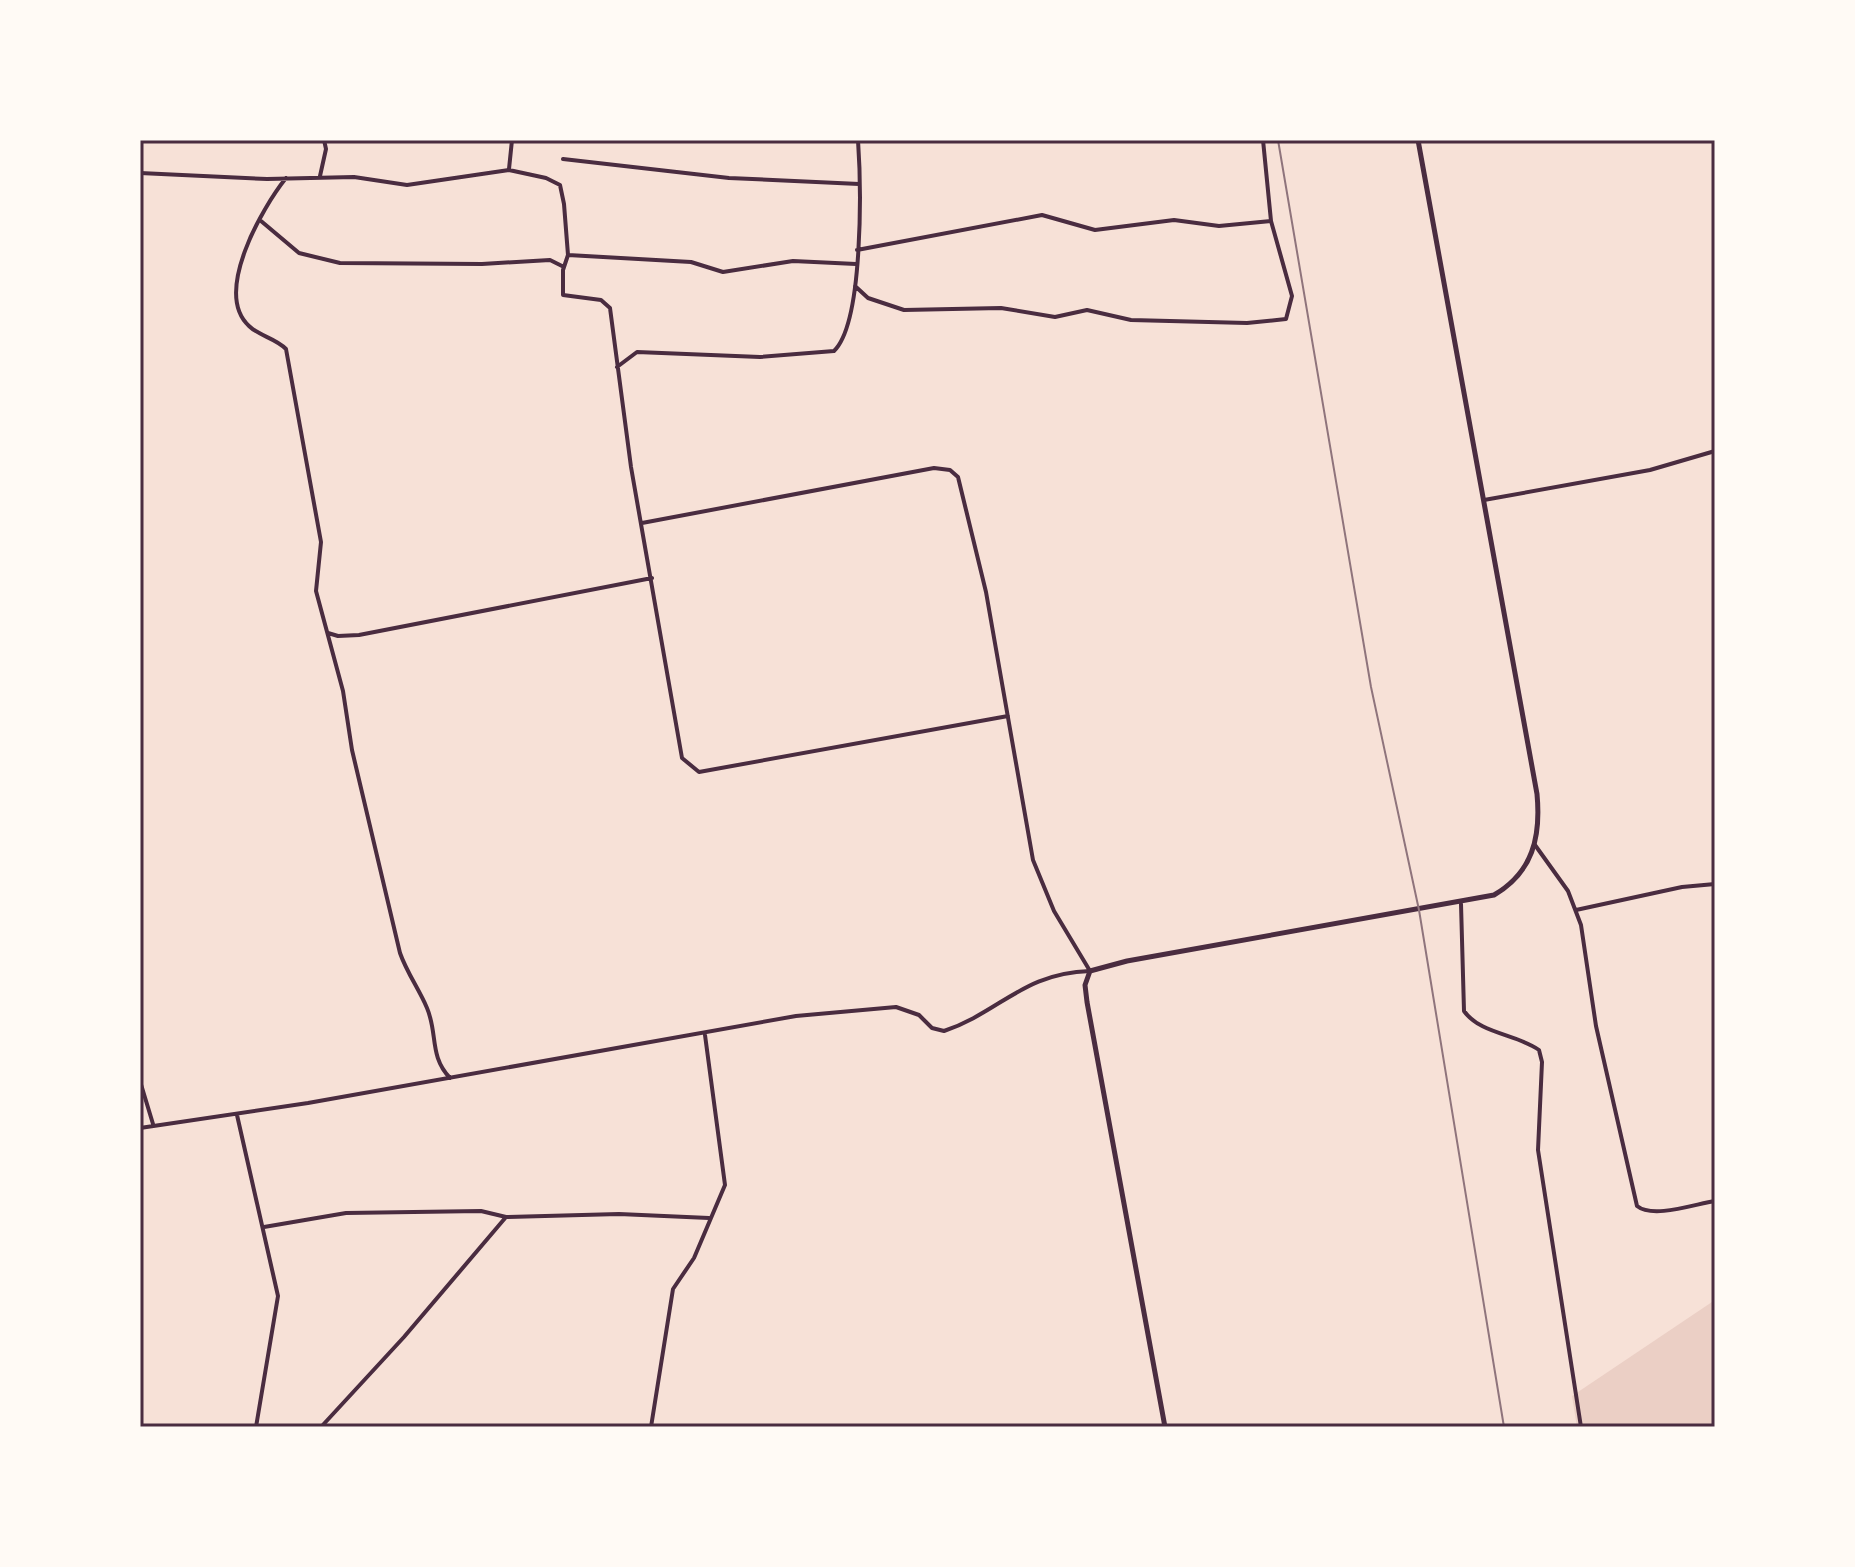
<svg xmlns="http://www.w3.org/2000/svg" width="1855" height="1567" font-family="Poppins,sans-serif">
<rect width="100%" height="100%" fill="#f7e1d7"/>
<path fill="#ebcfc5" d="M1715 1300V1427H1577L1572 1396Z"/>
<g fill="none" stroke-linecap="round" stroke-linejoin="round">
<path stroke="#4a2c40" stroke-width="4" d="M1182 140H1232
M563 159 729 178 859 184
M509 169 512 140
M140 173 267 179 354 177 407 185 509 170 546 178 560 185 564 204 568 255 563 270V295L601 300 610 308 631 467 682 758 699 772 1008 716
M320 176 326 149 324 140
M286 178C262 208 213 293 249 326 259 336 275 338 286 349L321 542 316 591 343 691 352 750 400 953C407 973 419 989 427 1008 438 1034 429 1056 450 1078
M261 221 299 253 340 263 482 264 550 260 564 267
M857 250 1042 215 1095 230 1174 220 1219 226 1271 221
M568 255 691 262 723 272 793 261 856 264
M855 286 868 298 904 310 1001 308 1055 317 1087 310 1131 320 1247 323 1286 319 1292 296 1271 221 1263 140
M617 367 637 352 760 357 834 351C864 322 861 183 858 140
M1484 500 1650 470 1715 451
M328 633 338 636 359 635 652 578
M1535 845 1568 891 1581 925 1596 1026 1637 1206C1653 1219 1695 1204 1715 1201
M1461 904 1464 1011C1480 1034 1517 1034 1539 1050L1542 1062 1538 1150 1581 1427
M1576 910 1682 887 1715 884
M140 1081 153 1124
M237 1115 278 1296 256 1427
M140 1128 308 1103 796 1016 896 1007 919 1015 932 1028 944 1031C1000 1012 1023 973 1090 971L1054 911 1033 860 986 592 958 477 950 470 934 468 642 523
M264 1227 346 1213 481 1211 506 1217 619 1214 709 1218
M321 1427 404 1337 506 1217
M651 1427 673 1289 694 1258 725 1185 705 1035"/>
<path stroke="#4a2c40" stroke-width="5" d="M1165 1427 1087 1002 1085 985 1090 971 1127 961 1494 895C1533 872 1541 837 1537 794L1418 140"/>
<path stroke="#8f747c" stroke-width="2" d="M1278 140 1371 687 1419 910 1504 1427"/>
</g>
<rect width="1855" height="1567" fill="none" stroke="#fffaf5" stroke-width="284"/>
<rect x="142" y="142" width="1571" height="1283" fill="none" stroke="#4a2c40" stroke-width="3"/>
</svg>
